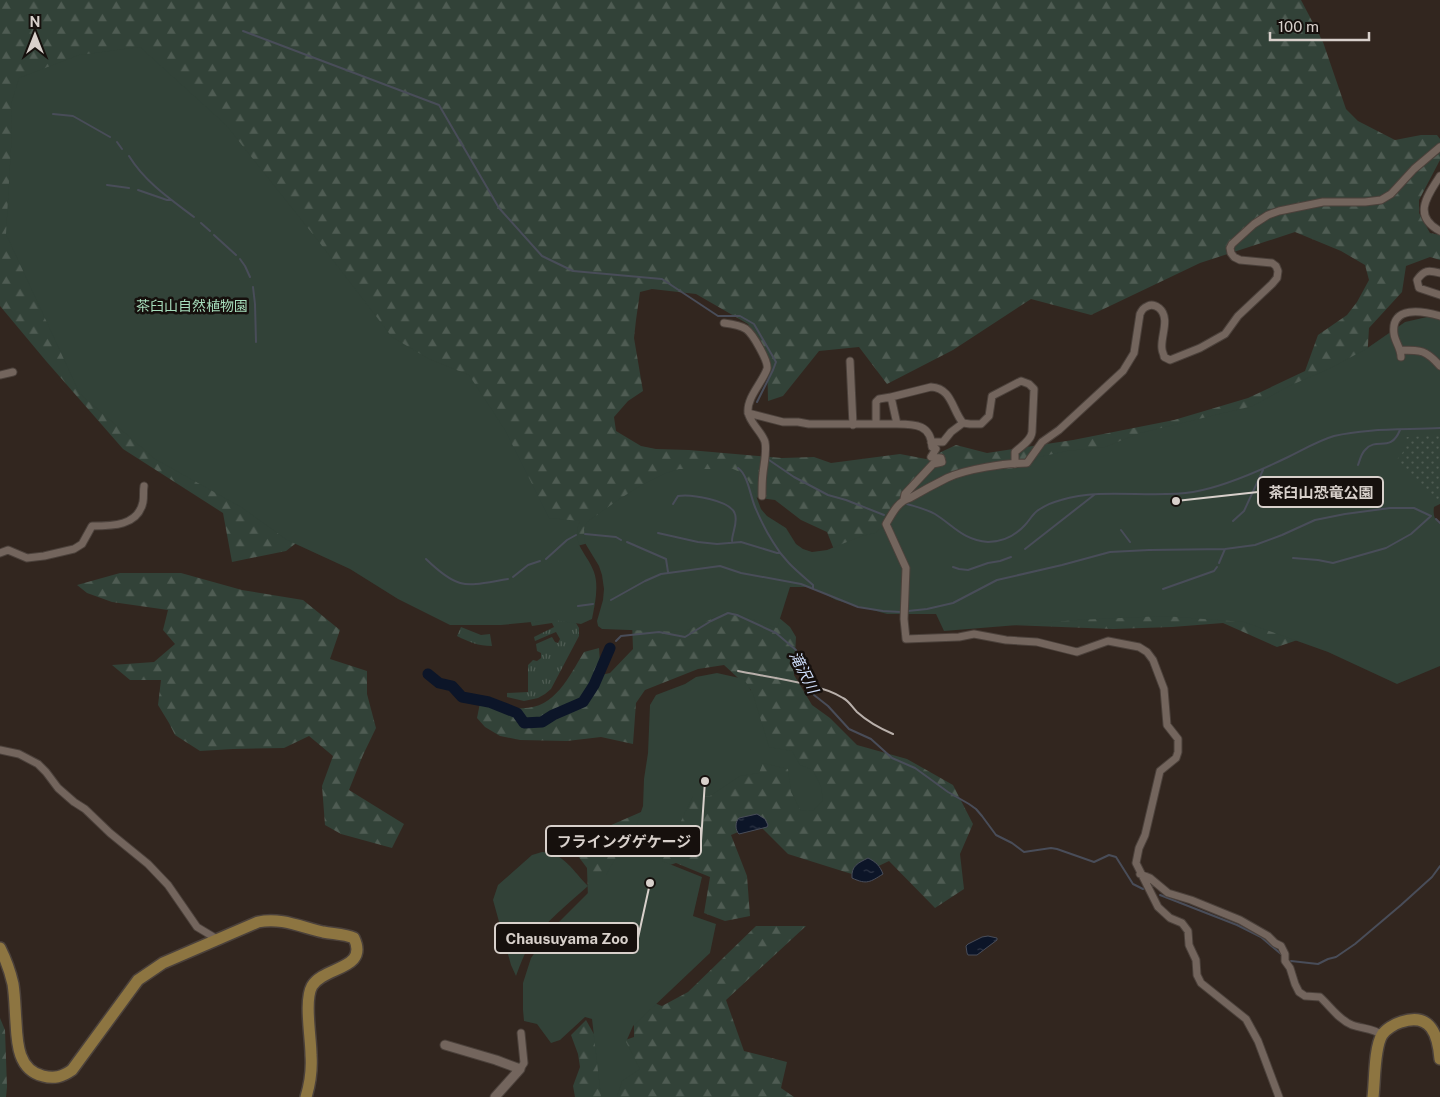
<svg xmlns="http://www.w3.org/2000/svg" width="1440" height="1097" font-family="'Public Sans','Noto Sans JP',sans-serif">
<defs>
<pattern id="grass-tufts" width="24" height="20" patternUnits="userSpaceOnUse" patternTransform="scale(1.25)"><rect width="24" height="20" fill="#324238"/><path d="M3 7l-1-3M5 7V3M7 7l1-3M15 17l-1-3M17 17v-4M19 17l1-3" fill="none" stroke="#4f5c53"/></pattern>
<pattern id="forest-firs" width="22" height="20" patternUnits="userSpaceOnUse" patternTransform="scale(1.25)"><rect width="22" height="20" fill="#324238"/><path d="M5 1l3.5 6h-7zM16 11l3.5 6h-7z" fill="#4f5c53"/></pattern>
<pattern id="garden-dots" width="8" height="8" patternUnits="userSpaceOnUse" patternTransform="scale(1.25)"><rect width="8" height="8" fill="#324238"/><path d="M2 2h.1M6 6h.1" fill="none" stroke="#4f5c53" stroke-width="1.8" stroke-linecap="round"/></pattern>
<pattern id="water-ripples" width="26" height="14" patternUnits="userSpaceOnUse" patternTransform="scale(1.25)"><rect width="26" height="14" fill="#0c1528"/><path d="M2 4q2-2 4 0t4 0M15 11q2-2 4 0t4 0" fill="none" stroke="#2f3646"/></pattern>
</defs>
<rect width="100%" height="100%" fill="#32261f"/>
<path fill="url(#grass-tufts)" d="M573 618 579 628V636L551 689 545 694 538 698 524 701 507 697V693L528 692V665L533 660 537 661 541 658V653L537 651 536 644 552 637 555 642 558 643 560 639 556 632 535 641 534 637 554 627 552 623 532 626 530 620Z
M461 627 481 635 490 634 492 646C478 646 469 642 457 636Z"/>
<path fill="url(#forest-firs)" fill-rule="evenodd" d="M0 0H1301L1323 42 1346 109 1358 121 1395 140 1421 135H1437L1440 139V160L1419 200V213L1430 233 1440 235V260L1430 257 1406 266 1402 292 1369 328 1366 378 1139 579 1327 630 1277 647 1223 623 1172 627 1113 629 960 623 837 557 827 532 801 520 775 500 732 494 620 535 573 547 309 533 286 551 232 562 223 513 123 449 46 361 0 306ZM1295 232 1341 251 1365 265 1369 280 1357 302 1347 315 1318 335 1305 371 1248 398 1174 420 1073 440 987 453 956 445 926 459 900 454 831 463 814 457 782 458 689 450 656 449 641 446 616 431 614 417 628 401 643 391 634 338 636 320 640 292 652 289 696 294 748 324 767 353 768 401 783 396 819 351 859 347 887 384 953 350 1031 299 1091 315 1200 263Z
M120 573H181L242 590 303 600 340 630 330 659 367 671V694L376 728 363 755 349 790 404 824 392 848 341 834 325 825 322 786 333 756 309 736 284 748 233 749 200 751 175 735 169 723 158 705 161 680H130L112 665 154 662 175 644 163 630 168 610 112 602 87 593 77 585Z
M665 597 771 611 790 627 796 637 794 675 812 705 830 718 857 745 907 759 953 785 973 824 960 854 964 889 935 908 889 861 858 876 788 854 758 824 731 835 747 876 750 916 725 921 704 913 710 877 676 863 643 874 588 898 587 868 572 848 602 829 648 809 751 690 724 665 698 669 645 690 636 703 633 744 601 737 567 741 520 740 500 736 485 727 477 718 481 698C492 701 506 707 518 708 554 711 568 678 584 652L599 648 601 675 610 673 633 649 632 622Z
M756 926H806L726 1000 744 1051 787 1062 781 1088 794 1097H575L573 1086 580 1067 578 1054 571 1035 586 1020 595 1036 608 1046 634 1037V1011L649 1001 662 1006 688 992Z
M0 1018 5 1030 7 1087 6 1097H0Z"/>
<path fill="#324238" d="M140 47 226 125 319 242 392 337 429 359 469 375 505 430 549 518 580 521C570 544 587 552 594 572 599 586 595 604 592 619L581 624 553 620 501 625H450L398 599 350 569 287 540 241 507 155 459 80 394 6 234 11 148 12 101 19 78 79 55Z
M1440 314V504L1434 507C1433 514 1434 520 1440 524V666L1397 684 1328 652 1244 622 1164 616 1077 620 944 631 936 614H887L836 600 812 587H790L777 628 729 611 683 632 602 629 598 626 597 621 603 600 604 589 602 575 599 566 585 543 584 529 587 522 621 498 640 486 666 473 679 469H733L744 474 753 488 761 509 767 516 786 528 796 544 803 549 812 552 827 550 862 536 875 533 895 517 903 507 921 496 950 481 980 472 1027 467 1039 457 1067 451 1105 447 1140 433 1253 406 1289 386 1329 369 1366 349 1405 322Z
M717 673 744 679 753 694 769 747 792 751 800 765 813 770 821 787 823 800 814 810 801 811 791 792 788 769 763 763 759 773 740 776 710 796H693L662 861 702 877 693 916 716 924 710 953 633 1026 626 1042 640 1069 622 1081 617 1097H601L592 1019 585 1017 560 1040 551 1043 537 1024 524 1021 523 1010V983L531 958 549 932 606 875 614 861 635 829 643 806 644 779 648 753 650 705 656 695 685 684 696 677Z
M542 852C563 852 574 872 588 886 568 904 545 922 530 944 524 954 520 965 516 976L511 965 493 900 498 885 532 855Z"/>
<path fill="url(#garden-dots)" d="M1440 435V501L1437 500 1396 461 1403 452 1406 438 1407 437Z"/>
<path fill="url(#water-ripples)" stroke="#494d59" d="M757 814 765 819 768 825 767 827 739 834C735 830 735 822 739 818Z
M868 858C876 862 880 866 883 874 870 882 867 885 852 878 851 866 858 863 868 858Z
M988 936 997 938V940L977 955H968L967 953 966 946 968 944 982 937Z"/>
<g fill="none" stroke-linecap="round" stroke-linejoin="round">
<path stroke="#494d59" stroke-width="2" d="M243 31 439 105 499 208 542 256 573 271 662 279 718 316H740L754 324 776 362 773 370 757 402
M53 114 73 116 110 137
M117 142 122 149
M129 156C145 182 170 199 194 217
M107 185 129 188
M138 190 167 200H171
M201 223 210 231
M214 235 236 255
M240 259 245 266 250 277
M253 287 255 304 256 342
M769 460 794 477 828 495 846 500 884 515
M1358 465C1360 460 1361 454 1365 450 1377 436 1390 454 1400 430
M738 468C748 475 750 495 755 507 760 519 766 531 773 542 784 561 797 571 813 585V588
M673 504 678 496C690 494 731 500 735 514 738 523 732 533 732 541
M907 504C917 507 926 509 935 514 954 526 963 540 988 542 1002 542 1015 536 1025 525 1029 521 1032 515 1037 511 1044 506 1053 502 1061 500 1104 487 1150 499 1193 492 1222 487 1259 471 1286 458 1301 451 1317 441 1334 436 1366 428 1407 430 1440 428
M1436 519 1440 523
M1233 521 1244 511 1263 470
M1121 530 1130 542
M658 533 698 542 717 544 741 542 777 553H779
M585 534 616 537 621 540
M627 542 666 559 668 572
M1025 549 1094 495
M426 559C459 591 465 586 508 579
M546 559 567 540 576 535
M1219 563 1225 549
M953 567 959 569 968 570 988 563 1000 561 1011 557
M513 577 528 565 540 561
M1163 589 1214 571 1217 567
M611 600 645 581 661 574 720 566 741 573 801 584 858 607 883 611 901 612
M578 606 593 604
M908 611 927 609 953 603 997 580 1062 565 1110 552 1149 550 1225 549 1255 545 1282 535 1315 520 1345 514 1390 508H1414L1431 516 1411 534 1386 548 1333 563 1318 560 1293 558
M616 641 621 636 659 632 685 637 711 621 728 613 737 615 776 633 796 650 814 695 828 706 849 729 871 739 892 758 915 768 948 792 969 804 976 809 982 816 996 835 1012 843 1024 852 1051 848 1057 849 1094 862 1109 855 1116 857 1133 884 1143 889
M1160 895 1237 925 1261 937 1281 954
M1291 961 1318 964 1328 959 1336 957 1355 944 1401 905 1432 877 1440 866"/>
<path stroke="#0c1528" stroke-width="11" d="M428 674 439 683 452 686 462 697 489 702 517 713 522 720 524 723 542 722 553 715 583 702 594 685 610 648"/>
<defs>
<path id="minor" d="M1440 176C1427 196 1412 216 1440 231
M1440 273C1428 270 1424 270 1417 280L1419 288 1440 295
M724 323C732 324 740 325 746 329 753 334 769 362 767 369 762 383 747 397 748 412 749 422 762 432 765 442 767 452 764 463 763 473 762 480 762 488 762 496
M1401 350C1421 350 1426 350 1440 366
M1401 357C1401 348 1395 342 1394 334 1390 305 1423 311 1440 316
M850 361 853 425
M0 375 13 372
M748 413 783 422H798L809 424H897L891 397 931 387C952 388 952 410 963 423L970 424H981L989 416 992 396 1021 381 1029 384 1034 389 1032 432C1031 441 1021 446 1015 452V464
M876 424V402L879 399 891 397
M897 424C916 424 931 425 932 447L936 449 931 457 941 458 942 462 933 464 905 494 904 499
M931 442H943L951 432 963 423
M0 553 8 550 27 558 44 556 74 549 82 544 92 526C112 526 138 526 143 502 144 497 143 491 144 486
M0 750 19 754 38 764 46 772 58 788 74 802 85 809 110 833 148 864 168 885 197 927 217 939
M1140 874 1150 878 1168 893 1191 900 1240 920 1268 936 1275 943 1281 946 1285 954V961L1290 968 1295 984 1299 992 1305 996 1320 997C1330 1006 1339 1020 1352 1025 1363 1029 1373 1028 1382 1035
M520 1069 524 1063 521 1033
M1279 1097 1258 1041 1246 1019 1201 983 1197 975 1196 960 1189 945 1188 931 1182 923 1170 918 1158 907 1136 863 1139 848 1145 835 1160 771 1176 758 1178 752V739L1167 725 1164 689 1153 660 1147 652 1139 647 1108 641 1077 652 1037 642 1006 640 974 634 959 637 906 639 904 619 906 568 886 524C892 514 898 501 910 498 922 491 935 484 947 478 966 469 1006 463 1027 463L1042 442 1059 430 1123 371 1134 353 1140 314C1142 310 1143 308 1148 306 1152 304 1155 305 1159 308 1171 318 1160 337 1162 349 1162 352 1164 354 1164 357L1170 360 1200 348 1225 334 1238 316 1272 284 1277 278 1278 271 1276 266 1272 263 1240 260 1234 257 1231 253 1230 248 1232 244 1254 224 1268 215 1279 211 1323 202H1365L1381 200 1391 194 1414 169 1440 147"/>
<path id="tertiary" d="M445 1045 496 1060 520 1069 495 1097"/>
<path id="primary" d="M0 948C6 960 10 971 13 984 15 997 15 1010 16 1022 17 1043 18 1070 43 1076 54 1079 62 1077 72 1070L138 980 163 963 258 922C281 917 301 927 323 932 334 934 345 934 354 938 369 970 324 966 312 986 304 1000 311 1038 311 1055 312 1069 310 1084 306 1097
M1373 1097C1375 1081 1374 1048 1382 1035 1385 1030 1394 1024 1401 1022 1431 1012 1438 1035 1440 1059"/>
</defs>
<use href="#minor" stroke="#4b413b" stroke-width="9"/>
<use href="#tertiary" stroke="#4b413b" stroke-width="11"/>
<use href="#primary" stroke="#4b413b" stroke-width="14"/>
<use href="#minor" stroke="#73655d" stroke-width="7"/>
<use href="#tertiary" stroke="#73655d" stroke-width="9"/>
<use href="#primary" stroke="#8d7541" stroke-width="11"/>
<path stroke="#b9b0ab" stroke-width="2" d="M738 671C767 677 819 683 843 698 849 701 852 707 857 712 868 722 879 728 893 734"/>
</g>
<g text-anchor="middle" dominant-baseline="central" stroke-width="5" stroke-linejoin="round" paint-order="stroke">
<g font-size="14" fill="#a7ddbc" stroke="#16100d">
<text x="192" y="306">茶臼山自然植物園</text>
</g>
<g font-size="15" font-style="italic" fill="#cddcf9" stroke="#16100d">
<text transform="translate(804 672) rotate(63)">滝沢川</text>
</g>
</g>
<path fill="none" stroke="#d8d0cb" stroke-width="2" d="M1176 501L1258 492M705 781L701 841M650 883L638 938"/>
<g fill="#d8d0cb" stroke="#16100d" stroke-width="2">
<circle cx="1176" cy="501" r="5"/>
<circle cx="705" cy="781" r="5"/>
<circle cx="650" cy="883" r="5"/>
</g>
<g fill="#16100d" stroke="#d8d0cb" stroke-width="2">
<rect x="1258" y="477" width="125" height="30" rx="5"/>
<rect x="546" y="826" width="155" height="30" rx="5"/>
<rect x="495" y="923" width="143" height="30" rx="5"/>
</g>
<g font-size="15" text-anchor="middle" font-weight="bold" fill="#d8d0cb">
<text x="1321" y="498">茶臼山恐竜公園</text>
<text x="624" y="847">フライングゲケージ</text>
<text x="567" y="944">Chausuyama Zoo</text>
</g>
<g transform="translate(35 35)" stroke="#16100d" stroke-width="4" paint-order="stroke">
<path d="M0-4L9 19L0 12L-9 19Z" fill="#d8d0cb"/>
<text y="-8" font-size="14" font-weight="bold" text-anchor="middle" fill="#d8d0cb">N</text>
</g>
<path d="M1270 32v8h99v-8" fill="none" stroke="#d8d0cb" stroke-width="2.5"/>
<text x="1278" y="32" font-size="15" fill="#d8d0cb" stroke="#16100d" stroke-width="4" paint-order="stroke">100 m</text>
</svg>
